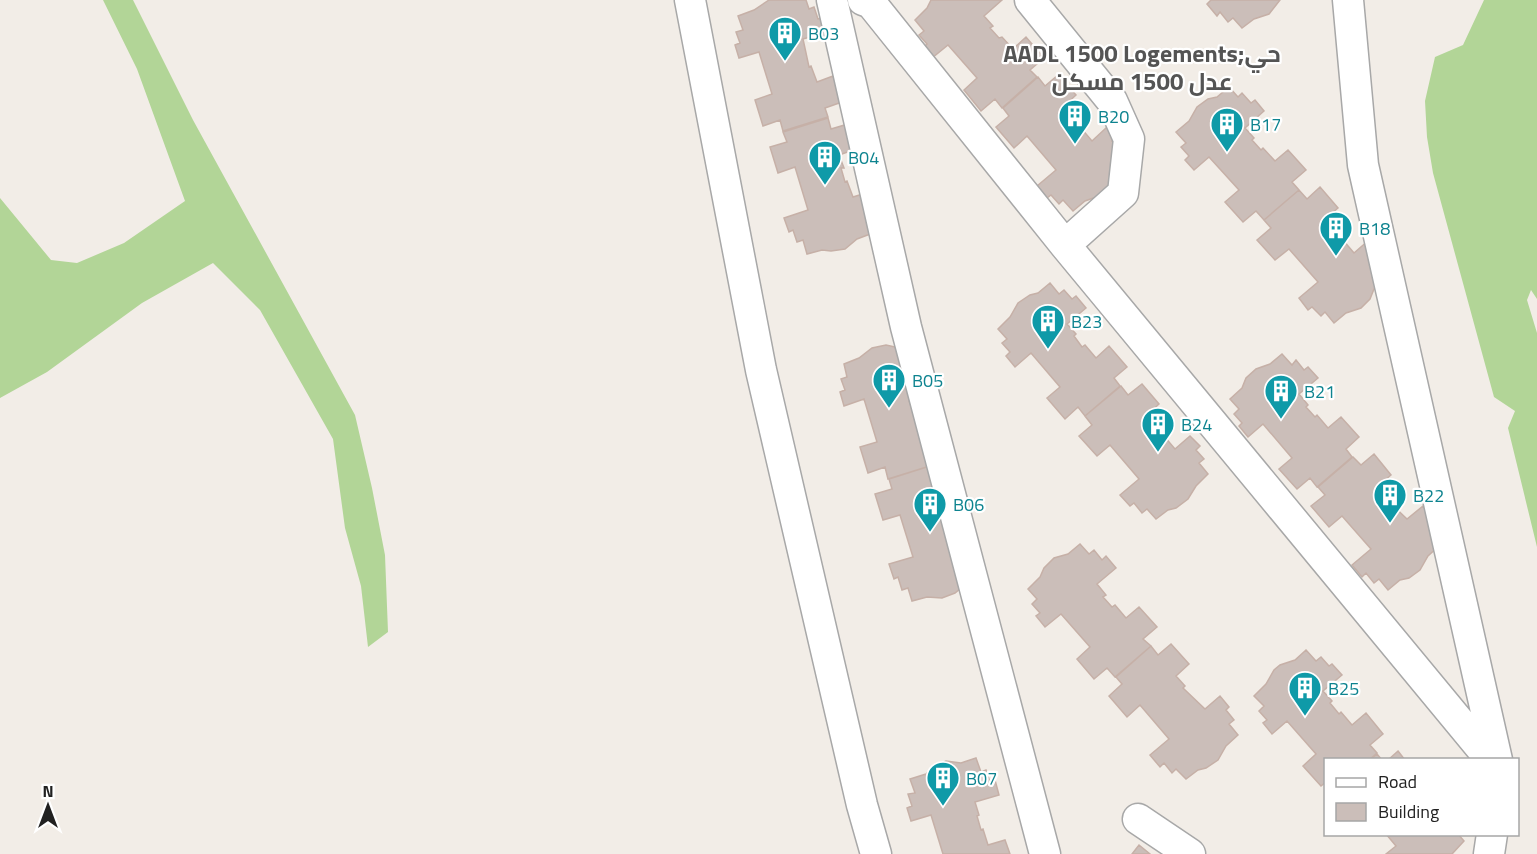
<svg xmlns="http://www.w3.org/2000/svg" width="1537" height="854" font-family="'Titillium Web',Cairo,sans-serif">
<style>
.forest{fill:#b2d597}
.building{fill:#cbbeb9;stroke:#c6b0a7;stroke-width:1.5}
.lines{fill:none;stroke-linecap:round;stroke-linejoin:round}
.minor-casing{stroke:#a8a8a8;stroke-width:33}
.minor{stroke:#fff;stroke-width:30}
.labels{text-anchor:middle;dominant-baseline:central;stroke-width:4.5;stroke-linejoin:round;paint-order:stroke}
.culture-label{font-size:18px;fill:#0d838f;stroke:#fff;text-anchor:start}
.district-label{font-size:24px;font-weight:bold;fill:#545454;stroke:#fff}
</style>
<rect width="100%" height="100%" fill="#f2ede7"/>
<!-- forest -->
<path class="forest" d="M 103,0 L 133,0 L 193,120 L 355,415 L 372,488 L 385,555 L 388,632 L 368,647 L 361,586 L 345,528 L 333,439 L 260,310 L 213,263 L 142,303 L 47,372 L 0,398 L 0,198 L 51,260 L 77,263 L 124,243 L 185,201 L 137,69 Z
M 1484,0 L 1537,0 L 1537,299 L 1531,290 L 1527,300 L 1537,333 L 1537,547 L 1508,428 L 1515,411 L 1494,397 L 1433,173 L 1427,137 L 1425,101 L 1435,57 L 1463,45 Z"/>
<!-- building -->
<path class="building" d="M 806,0 L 809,9 L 814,7 L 818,19 L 823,18 L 827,32 L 803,39 L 809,67 L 811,66 L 817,82 L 833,76 L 842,102 L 825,108 L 828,117 L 783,131 L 780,120 L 763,126 L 755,100 L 772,94 L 759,52 L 739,58 L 735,45 L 740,43 L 736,32 L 743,30 L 738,16 L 754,10 L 769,0 Z
M 931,0 L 1002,0 L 984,16 L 993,26 L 990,28 L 999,38 L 1002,37 L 1013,49 L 1026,37 L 1044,58 L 1030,70 L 1037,77 L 1002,108 L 995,99 L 981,111 L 964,90 L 977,78 L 948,45 L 932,58 L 923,48 L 927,44 L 919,35 L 924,31 L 915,20 L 927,8 Z
M 1211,0 L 1280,0 L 1269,14 L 1254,19 L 1242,28 L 1233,18 L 1228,22 L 1220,12 L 1217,16 L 1207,4 Z
M 1058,75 L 1076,95 L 1063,107 L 1072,117 L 1070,119 L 1079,130 L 1081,128 L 1092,141 L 1107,127 L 1116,138 L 1112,141 L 1121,151 L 1109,187 L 1099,196 L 1085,201 L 1073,211 L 1063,200 L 1059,204 L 1051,195 L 1047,198 L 1037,186 L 1056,170 L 1027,136 L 1014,148 L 996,127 L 1009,116 L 1003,108 L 1038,77 L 1045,86 Z
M 1229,87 L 1238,97 L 1242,93 L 1251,103 L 1255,100 L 1264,111 L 1245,128 L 1254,138 L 1252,140 L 1261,150 L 1263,148 L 1275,161 L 1288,150 L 1306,170 L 1292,182 L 1299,190 L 1264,220 L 1256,211 L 1243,222 L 1225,202 L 1239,190 L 1209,157 L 1194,170 L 1185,160 L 1189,156 L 1181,147 L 1186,143 L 1176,132 L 1189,121 L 1197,107 L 1208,99 L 1217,97 Z
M 828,118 L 831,129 L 848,124 L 856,149 L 839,155 L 844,168 L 841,168 L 845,182 L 847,181 L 853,197 L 872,191 L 873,233 L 857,239 L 845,249 L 831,251 L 822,250 L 807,254 L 803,240 L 797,242 L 793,230 L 789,232 L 784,218 L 808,210 L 795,167 L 778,173 L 770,147 L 787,142 L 783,132 Z
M 1320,187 L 1338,208 L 1325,219 L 1334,229 L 1331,231 L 1340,242 L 1343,240 L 1354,253 L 1369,240 L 1387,278 L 1374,289 L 1370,299 L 1361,308 L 1346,313 L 1334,323 L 1325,312 L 1321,316 L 1312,307 L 1308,310 L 1299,298 L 1318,282 L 1289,249 L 1275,260 L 1257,240 L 1271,228 L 1264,220 L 1299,190 L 1307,199 Z
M 1050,283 L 1059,294 L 1064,290 L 1072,299 L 1076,296 L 1086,308 L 1067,324 L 1076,334 L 1074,336 L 1082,347 L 1085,345 L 1096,358 L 1109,346 L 1127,367 L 1114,378 L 1120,386 L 1085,416 L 1078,407 L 1065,419 L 1047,398 L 1060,387 L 1031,353 L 1015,367 L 1006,356 L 1010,352 L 1002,343 L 1007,339 L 998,329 L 1010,317 L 1018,303 L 1030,295 L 1038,293 Z
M 909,343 L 913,400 L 909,401 L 933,465 L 888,479 L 885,467 L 868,473 L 860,447 L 877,442 L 864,399 L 844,406 L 840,392 L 845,390 L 841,379 L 847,377 L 844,364 L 859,358 L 872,348 L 886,345 L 895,347 Z
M 1282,354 L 1292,365 L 1296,360 L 1304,370 L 1308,367 L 1318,378 L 1299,394 L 1308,405 L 1306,407 L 1315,417 L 1317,415 L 1328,428 L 1341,417 L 1359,437 L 1346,449 L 1352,457 L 1317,487 L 1310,478 L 1297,489 L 1279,469 L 1292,458 L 1263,424 L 1248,437 L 1239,426 L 1242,423 L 1234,414 L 1239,409 L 1230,399 L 1242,388 L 1246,378 L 1256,369 L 1270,364 Z
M 1142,384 L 1159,404 L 1146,416 L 1155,426 L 1153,428 L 1162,438 L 1164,436 L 1175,449 L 1190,436 L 1200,446 L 1196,450 L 1204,459 L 1199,463 L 1208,474 L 1196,486 L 1188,499 L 1176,508 L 1168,510 L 1156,519 L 1147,509 L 1142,513 L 1134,503 L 1130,506 L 1120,495 L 1139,479 L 1110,445 L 1097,456 L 1079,436 L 1092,425 L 1085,416 L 1121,386 L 1128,395 Z
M 1374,454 L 1391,475 L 1378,486 L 1387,496 L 1385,498 L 1407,519 L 1423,506 L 1432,517 L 1440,545 L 1428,556 L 1420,570 L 1409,578 L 1400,580 L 1388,590 L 1379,579 L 1374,583 L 1366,573 L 1362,577 L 1352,565 L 1371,549 L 1342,516 L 1329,527 L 1311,506 L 1325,495 L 1318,487 L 1353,457 L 1361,465 Z
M 933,465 L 977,538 L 981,552 L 976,553 L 961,588 L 955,593 L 942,598 L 927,597 L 912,601 L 908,588 L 902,590 L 898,577 L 894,579 L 889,564 L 913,557 L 900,515 L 883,520 L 875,494 L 892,489 L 889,479 Z
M 1080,544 L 1089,554 L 1094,550 L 1102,560 L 1106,556 L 1116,568 L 1097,584 L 1106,595 L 1103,597 L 1112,607 L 1115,605 L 1126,618 L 1139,607 L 1157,627 L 1143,639 L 1151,646 L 1115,677 L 1107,668 L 1094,679 L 1077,659 L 1090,647 L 1061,614 L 1045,627 L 1036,616 L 1040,613 L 1032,604 L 1037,599 L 1028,589 L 1040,577 L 1044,568 L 1054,558 L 1068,554 Z
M 1171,644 L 1189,664 L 1176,676 L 1185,686 L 1183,688 L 1205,709 L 1220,696 L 1229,707 L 1226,710 L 1234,720 L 1229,724 L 1238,735 L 1226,746 L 1218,760 L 1206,768 L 1198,770 L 1186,779 L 1176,769 L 1172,773 L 1164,763 L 1160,767 L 1150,755 L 1169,739 L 1140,705 L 1127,717 L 1109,696 L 1122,684 L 1116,677 L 1151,646 L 1158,655 Z
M 1306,650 L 1316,661 L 1321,657 L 1329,666 L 1332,664 L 1342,675 L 1323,691 L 1332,701 L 1330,703 L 1339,714 L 1341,712 L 1352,725 L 1366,713 L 1383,734 L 1370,745 L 1377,753 L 1369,760 L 1326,760 L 1326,782 L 1321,786 L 1303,766 L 1316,754 L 1287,721 L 1272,734 L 1263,723 L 1267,720 L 1259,711 L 1264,706 L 1254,696 L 1266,684 L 1274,670 L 1280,665 L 1295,660 Z
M 1398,751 L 1405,760 L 1388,760 Z
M 1377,754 L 1382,760 L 1370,760 Z
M 976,758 L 981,772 L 986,770 L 990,782 L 995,780 L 999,795 L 975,802 L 979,815 L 977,816 L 981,830 L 983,829 L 988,845 L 1005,840 L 1010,854 L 943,854 L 931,815 L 911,821 L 907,808 L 912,806 L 908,794 L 915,793 L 910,779 L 926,774 L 934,766 L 946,761 L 961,763 Z
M 1386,834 L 1458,834 L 1464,841 L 1452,854 L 1386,854 L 1396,846 Z
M 1139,845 L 1150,854 L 1132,854 Z"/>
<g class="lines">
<!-- minor casing -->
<g class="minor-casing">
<path id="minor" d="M 690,0 L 761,370 L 862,805 L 876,854
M 832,0 L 906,327 L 1045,854
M 863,0 L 871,3 L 1065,245 L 1491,760
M 1030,0 L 1112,101 L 1129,139 L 1123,193 L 1065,245
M 1348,0 L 1363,165 L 1497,760
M 1138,819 L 1190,854
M 1489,854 L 1492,834"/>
</g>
<!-- minor -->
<use href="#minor" class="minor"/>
</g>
<!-- icons -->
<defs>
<g id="building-pin" transform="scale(1.725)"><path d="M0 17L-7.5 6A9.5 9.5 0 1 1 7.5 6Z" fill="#0f9aa8" stroke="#fff"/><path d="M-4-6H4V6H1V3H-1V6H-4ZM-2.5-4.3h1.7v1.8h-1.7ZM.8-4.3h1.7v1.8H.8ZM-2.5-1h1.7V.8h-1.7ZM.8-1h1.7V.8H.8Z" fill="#fff"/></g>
</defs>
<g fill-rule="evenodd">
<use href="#building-pin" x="785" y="33"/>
<use href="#building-pin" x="1075" y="116"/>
<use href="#building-pin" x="1227" y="124"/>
<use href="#building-pin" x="825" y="157"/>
<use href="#building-pin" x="1336" y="228"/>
<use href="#building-pin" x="1048" y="321"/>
<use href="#building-pin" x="889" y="380"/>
<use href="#building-pin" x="1281" y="391"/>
<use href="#building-pin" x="1158" y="424"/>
<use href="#building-pin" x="1390" y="495"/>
<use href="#building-pin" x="930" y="504"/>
<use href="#building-pin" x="1305" y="688"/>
<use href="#building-pin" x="943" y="778"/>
</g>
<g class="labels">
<!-- culture labels -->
<g class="culture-label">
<text x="808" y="33">B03</text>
<text x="1098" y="116">B20</text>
<text x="1250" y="124">B17</text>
<text x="848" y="157">B04</text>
<text x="1359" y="228">B18</text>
<text x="1071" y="321">B23</text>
<text x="912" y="380">B05</text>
<text x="1304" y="391">B21</text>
<text x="1181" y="424">B24</text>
<text x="1413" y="495">B22</text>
<text x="953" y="504">B06</text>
<text x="1328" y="688">B25</text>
<text x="966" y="778">B07</text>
</g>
<!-- district labels -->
<g class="district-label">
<text x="1142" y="53">AADL 1500 Logements;حي<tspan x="1142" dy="28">عدل 1500 مسكن</tspan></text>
</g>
</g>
<!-- legend -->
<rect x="1324" y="758" width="195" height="78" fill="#ffffff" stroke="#a6a6a6" stroke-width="1.5"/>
<rect x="1336" y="778" width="30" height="9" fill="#ffffff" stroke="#a6a6a6" stroke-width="1.5"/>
<text x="1378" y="788" font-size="18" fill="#212121">Road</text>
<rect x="1336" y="803" width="30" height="18" fill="#cbbeb9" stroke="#a6a6a6" stroke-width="1.5"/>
<text x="1378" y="818" font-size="18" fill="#212121">Building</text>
<!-- north arrow -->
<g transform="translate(48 806)" stroke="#ffffff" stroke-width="4.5" paint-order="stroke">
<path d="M0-4.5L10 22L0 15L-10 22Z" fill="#212121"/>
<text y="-9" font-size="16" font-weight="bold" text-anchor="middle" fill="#212121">N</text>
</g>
</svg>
